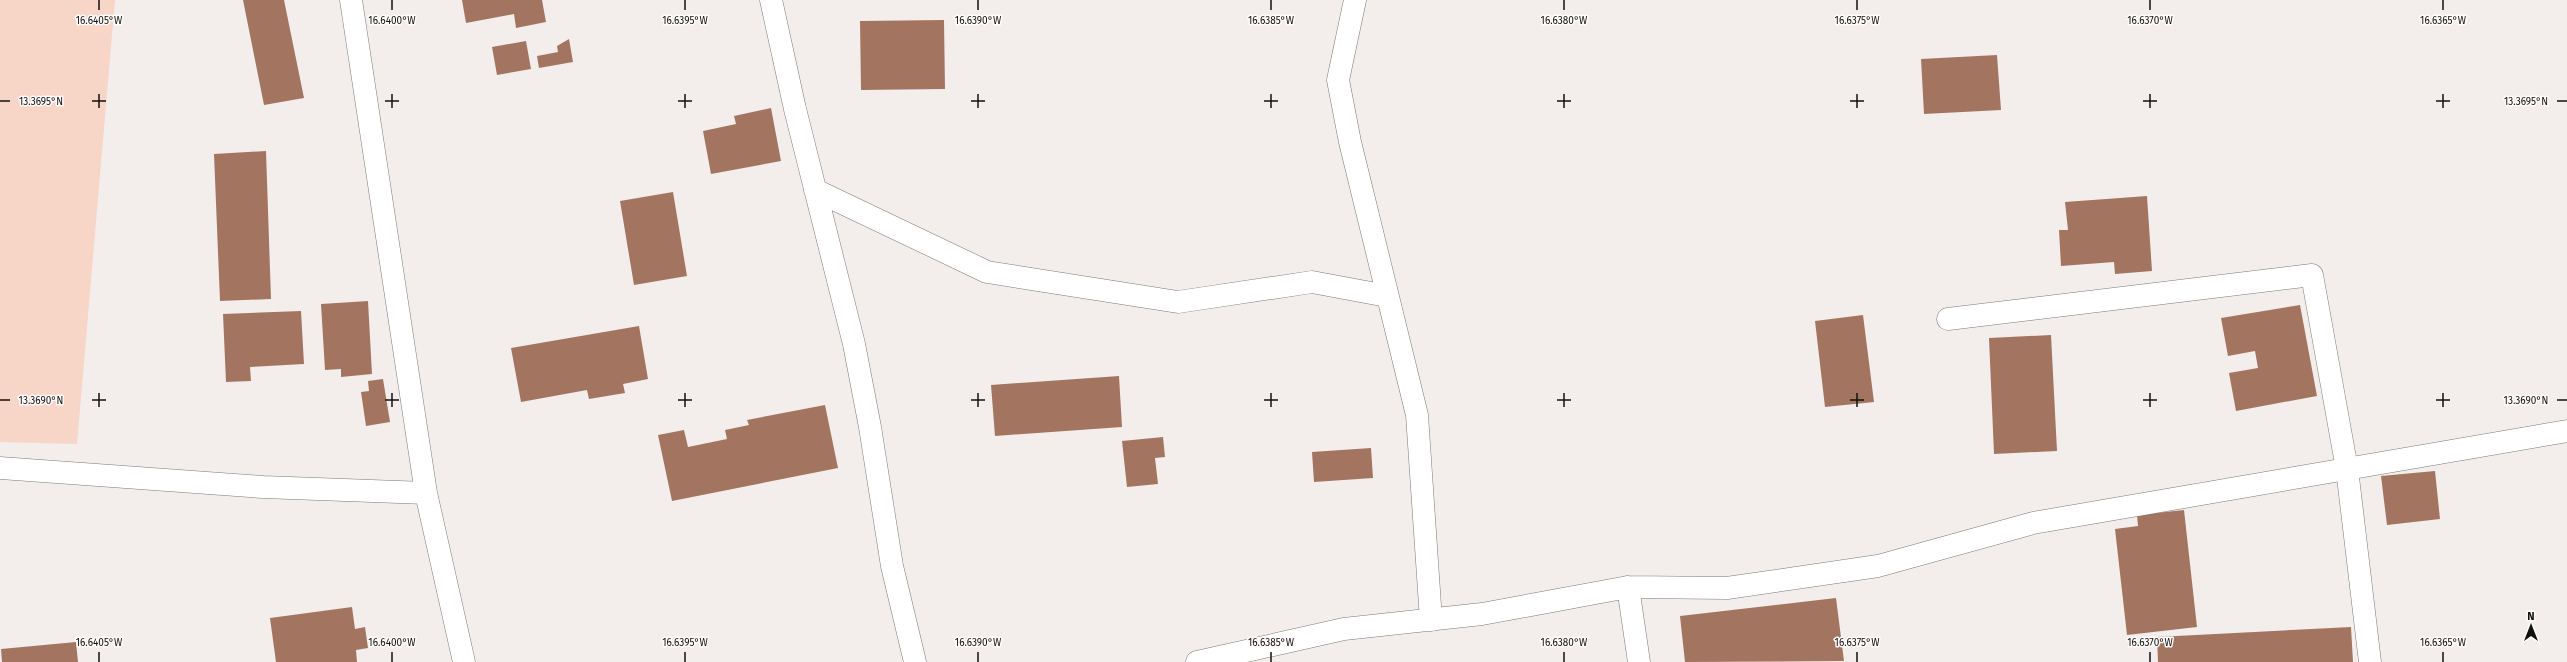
<svg xmlns="http://www.w3.org/2000/svg" width="2567" height="662" font-family="'Fira Sans',sans-serif">
<style>
.green{fill:#f7d5c7}
.building{fill:#a37561}
.lines{fill:none;stroke-linecap:round;stroke-linejoin:round}
.street-casing{stroke:#7d7977;stroke-width:23}
.street{stroke:#fff;stroke-width:22}
.ticks{fill:none;stroke:#121110;stroke-width:1.5}
.ticks-label{font-size:10px;text-anchor:middle;fill:#121110;stroke:#fffcfb;stroke-width:3;stroke-linejoin:round;paint-order:stroke}
</style>
<rect width="100%" height="100%" fill="#f3eeec"/>
<!-- green -->
<path class="green" d="M 0,0 L 115,0 L 77,444 L 0,442 Z"/>
<!-- building -->
<path class="building" d="M 243,0 L 284,0 L 304,98 L 264,105 Z
M 462,0 L 542,0 L 546,22 L 516,28 L 514,14 L 466,23 Z
M 944,20 L 945,89 L 861,90 L 860,21 Z
M 569,39 L 573,62 L 539,68 L 537,56 L 558,52 L 557,46 Z
M 526,41 L 531,69 L 497,75 L 492,47 Z
M 1997,55 L 2001,110 L 1924,114 L 1921,59 Z
M 771,108 L 781,161 L 711,174 L 703,131 L 736,124 L 734,116 Z
M 266,151 L 271,299 L 220,301 L 214,154 Z
M 673,192 L 687,276 L 634,285 L 620,201 Z
M 2147,196 L 2152,271 L 2115,274 L 2114,262 L 2061,266 L 2059,230 L 2068,230 L 2065,202 Z
M 368,301 L 372,374 L 341,377 L 341,369 L 325,370 L 321,304 Z
M 2300,305 L 2317,396 L 2236,411 L 2229,373 L 2258,368 L 2255,351 L 2228,356 L 2221,318 Z
M 301,311 L 304,364 L 250,367 L 251,381 L 226,382 L 223,314 Z
M 1863,315 L 1874,402 L 1825,407 L 1815,321 Z
M 639,326 L 648,379 L 623,384 L 625,393 L 589,399 L 587,390 L 521,402 L 511,348 Z
M 2051,335 L 2057,451 L 1994,454 L 1989,338 Z
M 1119,376 L 1122,427 L 995,436 L 991,385 Z
M 383,379 L 390,422 L 366,426 L 361,392 L 369,391 L 368,381 Z
M 825,405 L 838,468 L 672,501 L 658,435 L 684,430 L 688,447 L 727,439 L 725,430 L 749,425 L 747,420 Z
M 1163,437 L 1165,457 L 1155,458 L 1158,484 L 1127,487 L 1122,441 Z
M 1371,448 L 1373,478 L 1314,482 L 1312,452 Z
M 2435,471 L 2440,519 L 2387,525 L 2381,476 Z
M 2184,510 L 2197,627 L 2127,635 L 2115,529 L 2138,526 L 2137,515 Z
M 1836,598 L 1844,661 L 1685,662 L 1680,616 Z
M 352,607 L 355,629 L 365,627 L 368,648 L 356,650 L 357,662 L 276,662 L 270,618 Z
M 2351,627 L 2353,662 L 2158,662 L 2157,637 Z
M 76,642 L 78,662 L 2,662 L 1,649 Z"/>
<g class="lines">
<!-- street casing -->
<g class="street-casing">
<path id="street" d="M 351,0 L 426,493 L 464,662
M 771,0 L 795,109 L 854,344 L 870,427 L 892,566 L 915,662
M 1355,0 L 1338,80 L 1350,142 L 1417,415 L 1431,620
M 815,190 L 987,272 L 1178,302 L 1312,282 L 1387,296
M 1948,319 L 2312,275 L 2347,469 L 2370,662
M 0,468 L 263,487 L 426,493
M 1628,587 L 1639,662
M 1197,662 L 1344,629 L 1482,614 L 1628,587 L 1727,588 L 1878,566 L 2033,523 L 2567,431"/>
</g>
<!-- street -->
<use href="#street" class="street"/>
</g>
<!-- ticks -->
<path class="ticks" d="M 99,0 L 99,10M 392,0 L 392,10M 685,0 L 685,10M 978,0 L 978,10M 1271,0 L 1271,10M 1564,0 L 1564,10M 1857,0 L 1857,10M 2150,0 L 2150,10M 2443,0 L 2443,10M 99,94 L 99,108M 392,94 L 392,108M 685,94 L 685,108M 978,94 L 978,108M 1271,94 L 1271,108M 1564,94 L 1564,108M 1857,94 L 1857,108M 2150,94 L 2150,108M 2443,94 L 2443,108M 0,101 L 10,101M 92,101 L 106,101M 385,101 L 399,101M 678,101 L 692,101M 971,101 L 985,101M 1264,101 L 1278,101M 1557,101 L 1571,101M 1850,101 L 1864,101M 2143,101 L 2157,101M 2436,101 L 2450,101M 2557,101 L 2567,101M 99,393 L 99,407M 392,393 L 392,407M 685,393 L 685,407M 978,393 L 978,407M 1271,393 L 1271,407M 1564,393 L 1564,407M 1857,393 L 1857,407M 2150,393 L 2150,407M 2443,393 L 2443,407M 0,400 L 10,400M 92,400 L 106,400M 385,400 L 399,400M 678,400 L 692,400M 971,400 L 985,400M 1264,400 L 1278,400M 1557,400 L 1571,400M 1850,400 L 1864,400M 2143,400 L 2157,400M 2436,400 L 2450,400M 2557,400 L 2567,400M 99,652 L 99,662M 392,652 L 392,662M 685,652 L 685,662M 978,652 L 978,662M 1271,652 L 1271,662M 1564,652 L 1564,662M 1857,652 L 1857,662M 2150,652 L 2150,662M 2443,652 L 2443,662"/>
<g class="ticks-label">
<text x="99" y="24">16.6405°W</text>
<text x="392" y="24">16.6400°W</text>
<text x="685" y="24">16.6395°W</text>
<text x="978" y="24">16.6390°W</text>
<text x="1271" y="24">16.6385°W</text>
<text x="1564" y="24">16.6380°W</text>
<text x="1857" y="24">16.6375°W</text>
<text x="2150" y="24">16.6370°W</text>
<text x="2443" y="24">16.6365°W</text>
<text x="41" y="105">13.3695°N</text>
<text x="2526" y="105">13.3695°N</text>
<text x="41" y="404">13.3690°N</text>
<text x="2526" y="404">13.3690°N</text>
<text x="99" y="646">16.6405°W</text>
<text x="392" y="646">16.6400°W</text>
<text x="685" y="646">16.6395°W</text>
<text x="978" y="646">16.6390°W</text>
<text x="1271" y="646">16.6385°W</text>
<text x="1564" y="646">16.6380°W</text>
<text x="1857" y="646">16.6375°W</text>
<text x="2150" y="646">16.6370°W</text>
<text x="2443" y="646">16.6365°W</text>
</g>
<!-- north arrow -->
<g transform="translate(2531 626)" stroke="#fffcfb" stroke-width="3" paint-order="stroke">
<path d="M0-3L7 15L0 10L-7 15Z" fill="#121110"/>
<text y="-6" font-size="11" font-weight="bold" text-anchor="middle" fill="#121110">N</text>
</g>
</svg>
